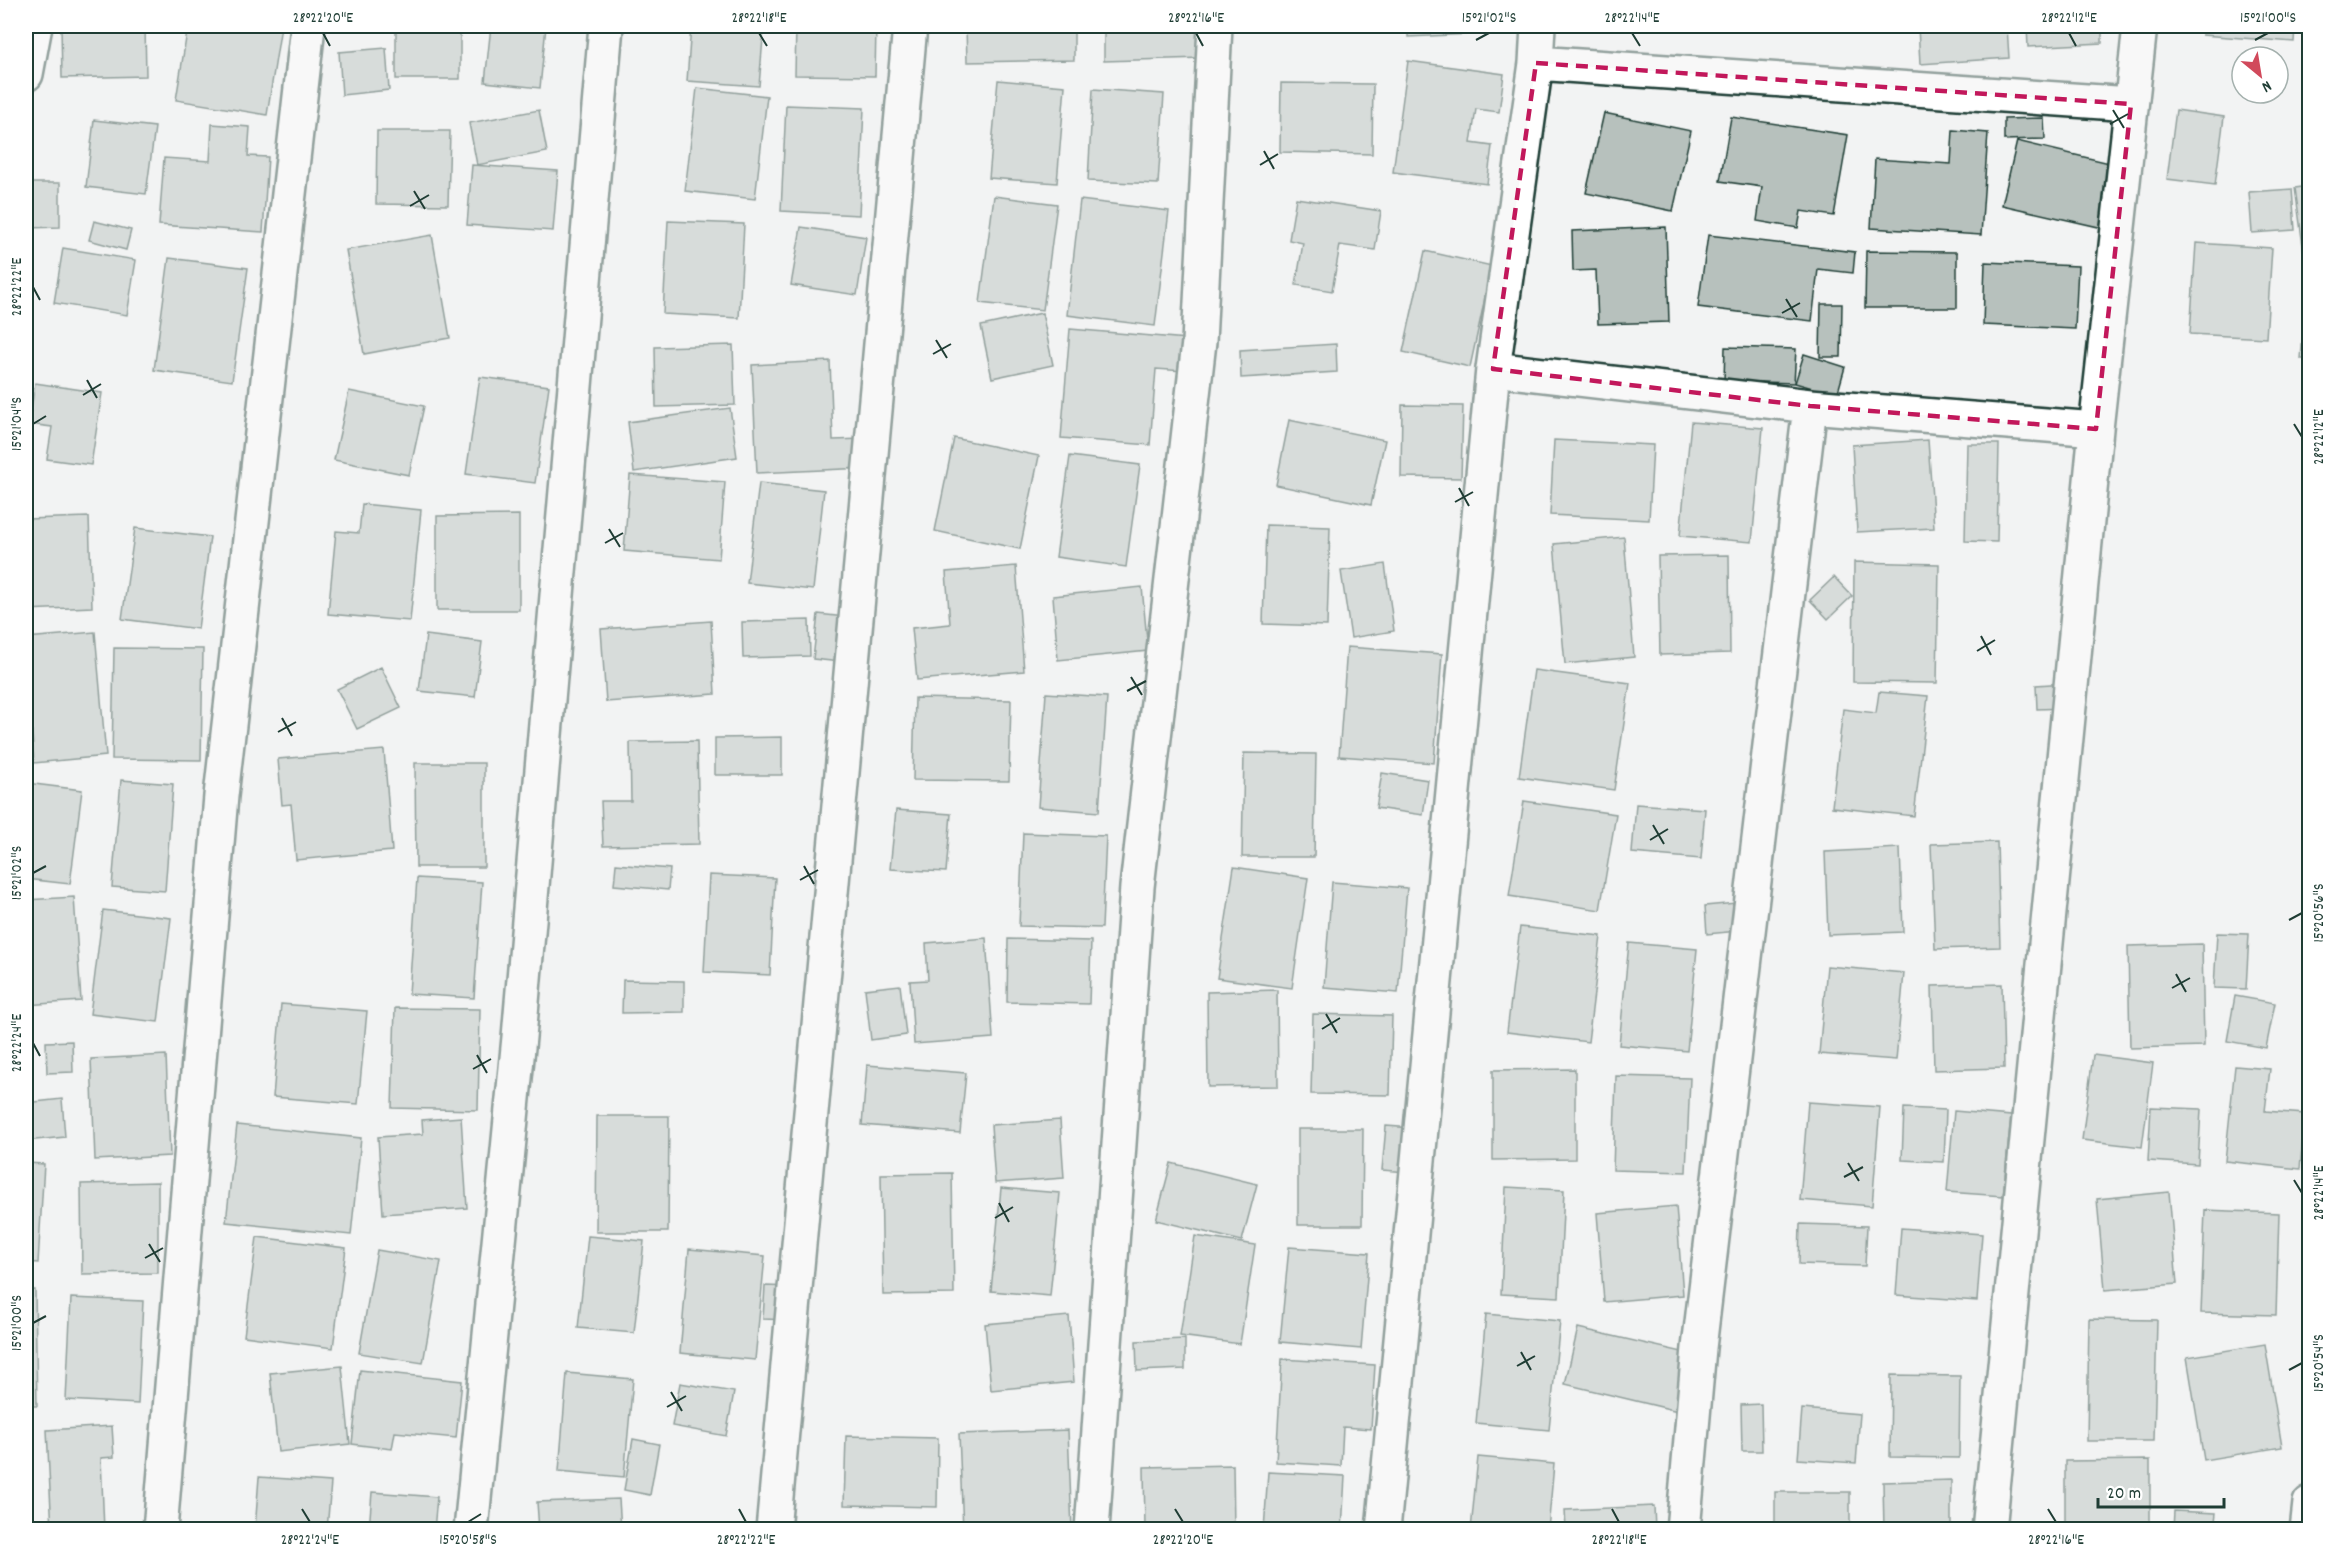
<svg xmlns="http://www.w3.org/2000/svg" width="2335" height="1555" font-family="Dekko,sans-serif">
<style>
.building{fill:#b7c1bd;stroke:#1f3d34;stroke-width:1.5}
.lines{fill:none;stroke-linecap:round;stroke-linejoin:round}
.street-casing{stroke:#1f3d34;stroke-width:38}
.street{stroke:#fff;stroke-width:33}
.marked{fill:none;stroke:#c2185b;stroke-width:4.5;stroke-dasharray:12 8;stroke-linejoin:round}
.ticks{fill:none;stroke:#1f3d34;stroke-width:2}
.neatline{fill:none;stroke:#1f3d34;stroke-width:2}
.ticks-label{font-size:15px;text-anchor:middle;fill:#1f3d34}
</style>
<rect width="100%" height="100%" fill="#f2f3f3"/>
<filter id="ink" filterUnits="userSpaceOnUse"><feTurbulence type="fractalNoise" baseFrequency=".0167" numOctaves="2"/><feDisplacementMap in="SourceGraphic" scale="12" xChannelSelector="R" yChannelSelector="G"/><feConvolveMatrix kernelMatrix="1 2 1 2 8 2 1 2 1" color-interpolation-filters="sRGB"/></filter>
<g filter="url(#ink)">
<!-- building -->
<path class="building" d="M 61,26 L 145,26 L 146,76 L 62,78 Z
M 188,26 L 281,26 L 267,115 L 176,100 Z
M 396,26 L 460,26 L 460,79 L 396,79 Z
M 491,26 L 546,26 L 540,88 L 485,82 Z
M 691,26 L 764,26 L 759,86 L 687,81 Z
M 796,26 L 876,26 L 875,76 L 795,75 Z
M 966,26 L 1074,26 L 1074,60 L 967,62 Z
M 1104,26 L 1201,26 L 1202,58 L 1104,61 Z
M 1329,26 L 1370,26 L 1330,29 Z
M 1408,26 L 1517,26 L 1517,32 L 1408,37 Z
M 1762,26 L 1819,26 L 1763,28 Z
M 1918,26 L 2007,26 L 2009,58 L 1920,64 Z
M 2027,26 L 2102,26 L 2102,43 L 2028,47 Z
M 2203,26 L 2295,26 L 2294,42 L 2202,35 Z
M 386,48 L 389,90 L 342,95 L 339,52 Z
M 1408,61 L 1504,74 L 1499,112 L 1476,109 L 1471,143 L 1492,146 L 1487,184 L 1393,172 Z
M 998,80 L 1065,86 L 1057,183 L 989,178 Z
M 1281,83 L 1373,84 L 1372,154 L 1280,152 Z
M 697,88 L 767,96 L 755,199 L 685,191 Z
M 1093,89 L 1164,94 L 1158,184 L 1088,181 Z
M 786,105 L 864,108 L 859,215 L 781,211 Z
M 539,110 L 547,152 L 477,165 L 469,123 Z
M 2176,110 L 2224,117 L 2215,185 L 2167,179 Z
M 1604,113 L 1691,131 L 1673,211 L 1586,193 Z
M 1731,117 L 1848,135 L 1834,216 L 1801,211 L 1798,228 L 1757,221 L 1762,187 L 1720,181 Z
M 2044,118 L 2045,139 L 2004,140 L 2004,119 Z
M 94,120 L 155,127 L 146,194 L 86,187 Z
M 212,124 L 250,127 L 248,156 L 268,157 L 263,232 L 159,225 L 164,158 L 210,161 Z
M 1953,130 L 1988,133 L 1981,235 L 1871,228 L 1875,159 L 1951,164 Z
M 377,131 L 450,131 L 448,205 L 376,204 Z
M 2017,141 L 2118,165 L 2103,228 L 2002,205 Z
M 472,165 L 558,171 L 553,231 L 467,225 Z
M 26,183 L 60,183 L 60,227 L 26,228 Z
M 2310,186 L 2310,259 L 2305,260 L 2295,188 Z
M 2292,189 L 2295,230 L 2252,233 L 2249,192 Z
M 994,196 L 1057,204 L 1043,310 L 980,303 Z
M 1296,198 L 1381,211 L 1375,250 L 1340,245 L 1332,291 L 1296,285 L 1303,243 L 1289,240 Z
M 1080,200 L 1169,211 L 1155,326 L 1067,315 Z
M 94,221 L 131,230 L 126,250 L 89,240 Z
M 668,221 L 744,224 L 739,318 L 663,314 Z
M 801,227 L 866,237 L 857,295 L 791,285 Z
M 1666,227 L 1669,322 L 1598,324 L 1596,270 L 1573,271 L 1572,231 Z
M 432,235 L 450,338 L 364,354 L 346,250 Z
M 1708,235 L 1855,252 L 1853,273 L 1818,269 L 1812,321 L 1698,307 Z
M 2196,243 L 2272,248 L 2266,338 L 2190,334 Z
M 63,248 L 136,260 L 127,315 L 54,303 Z
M 1425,251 L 1492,266 L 1470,367 L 1403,352 Z
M 1866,251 L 1957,252 L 1957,308 L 1865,308 Z
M 169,258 L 248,268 L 232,381 L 154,370 Z
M 1985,262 L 2078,266 L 2075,329 L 1983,325 Z
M 2308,270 L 2310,270 L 2310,359 L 2301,359 Z
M 1821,304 L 1842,304 L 1841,357 L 1820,357 Z
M 1042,313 L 1053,365 L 992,378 L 981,326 Z
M 1070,329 L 1187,339 L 1184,371 L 1156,369 L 1150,445 L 1061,438 Z
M 1336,344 L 1337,372 L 1241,378 L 1240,350 Z
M 733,345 L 735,405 L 656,407 L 655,347 Z
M 1725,347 L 1796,349 L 1794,383 L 1724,381 Z
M 1804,354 L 1845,367 L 1837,395 L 1795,383 Z
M 830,361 L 833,440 L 864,439 L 865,468 L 757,473 L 752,365 Z
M 480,377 L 549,386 L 535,483 L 466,474 Z
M 35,383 L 102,393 L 91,465 L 47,459 L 52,427 L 29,424 Z
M 349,391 L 424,406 L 409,475 L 334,460 Z
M 1402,405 L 1463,406 L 1461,478 L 1401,477 Z
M 730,408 L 737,457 L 634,472 L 628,422 Z
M 1289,420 L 1385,440 L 1371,505 L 1276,485 Z
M 1691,422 L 1763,428 L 1752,542 L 1680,536 Z
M 954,438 L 1039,456 L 1020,549 L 935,531 Z
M 1554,440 L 1653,445 L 1649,520 L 1550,515 Z
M 1928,440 L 1934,528 L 1857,532 L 1852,445 Z
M 1967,444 L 1999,444 L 1997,542 L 1965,541 Z
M 1070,456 L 1140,465 L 1126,567 L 1056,557 Z
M 630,475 L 725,482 L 719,559 L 624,551 Z
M 759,483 L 824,490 L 813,590 L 747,583 Z
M 362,504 L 421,510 L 410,621 L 328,614 L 336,531 L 359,533 Z
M 519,515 L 519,610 L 437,610 L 437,516 Z
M 89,517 L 92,607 L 26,610 L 26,519 Z
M 1266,525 L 1330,527 L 1327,626 L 1263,624 Z
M 135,528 L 210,537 L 198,629 L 122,619 Z
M 1624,537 L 1634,657 L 1565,664 L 1554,544 Z
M 1729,555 L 1730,653 L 1660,655 L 1658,556 Z
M 1854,562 L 1939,564 L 1937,683 L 1853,682 Z
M 1385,564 L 1394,631 L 1351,638 L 1341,571 Z
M 1016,566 L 1024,671 L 917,680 L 912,628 L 950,624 L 946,572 Z
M 1834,577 L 1852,596 L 1828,619 L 1810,600 Z
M 1142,587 L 1148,651 L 1058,660 L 1053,596 Z
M 818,614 L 854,618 L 850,663 L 813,659 Z
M 809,620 L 810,656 L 743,658 L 742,622 Z
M 711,621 L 715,694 L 606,702 L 601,629 Z
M 95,632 L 106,756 L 34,763 L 26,638 Z
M 426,635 L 482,642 L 475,697 L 419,691 Z
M 1347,647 L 1442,654 L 1434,763 L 1339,756 Z
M 114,648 L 203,649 L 201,760 L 112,759 Z
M 381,667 L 401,708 L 357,729 L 337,689 Z
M 1534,670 L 1630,683 L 1614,790 L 1519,777 Z
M 2066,683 L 2067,708 L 2037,709 L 2036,685 Z
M 1879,692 L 1928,696 L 1914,816 L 1832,807 L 1843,709 L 1876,713 Z
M 1046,693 L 1107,697 L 1099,812 L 1038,807 Z
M 915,698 L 1011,700 L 1009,781 L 913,780 Z
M 782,737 L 782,775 L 715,775 L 715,738 Z
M 697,741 L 699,844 L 603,846 L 601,801 L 631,801 L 630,742 Z
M 384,750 L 392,851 L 296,860 L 291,804 L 282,805 L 278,759 Z
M 1244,753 L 1316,754 L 1314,857 L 1242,857 Z
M 415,763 L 484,763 L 484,867 L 416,867 Z
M 1382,773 L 1428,780 L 1423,815 L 1376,808 Z
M 121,780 L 173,784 L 165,891 L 112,887 Z
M 26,783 L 82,790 L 70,884 L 26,879 Z
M 1524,801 L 1616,814 L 1600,910 L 1509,896 Z
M 1636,804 L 1705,809 L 1701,859 L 1632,853 Z
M 896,810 L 951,814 L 946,872 L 890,869 Z
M 1023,833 L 1106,836 L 1102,928 L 1019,926 Z
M 1997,842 L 2000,947 L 1935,949 L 1931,844 Z
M 1900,848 L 1903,932 L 1828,935 L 1825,852 Z
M 616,864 L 670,869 L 668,890 L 614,885 Z
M 1234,867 L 1308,878 L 1292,988 L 1217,978 Z
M 709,875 L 775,878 L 770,975 L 704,972 Z
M 417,878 L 482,882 L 474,998 L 409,994 Z
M 1332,882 L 1407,888 L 1398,993 L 1324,987 Z
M 74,897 L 81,1001 L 26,1005 L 26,900 Z
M 1736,903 L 1738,931 L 1707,934 L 1705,906 Z
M 103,910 L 171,918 L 158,1022 L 90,1014 Z
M 1520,927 L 1601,936 L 1588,1042 L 1507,1032 Z
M 2217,933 L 2249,934 L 2246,989 L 2214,988 Z
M 986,938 L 993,1038 L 914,1044 L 910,981 L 928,980 L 926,943 Z
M 1008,939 L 1091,941 L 1089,1004 L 1007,1002 Z
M 1629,943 L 1697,949 L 1687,1051 L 1619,1045 Z
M 2202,944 L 2204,1046 L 2130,1048 L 2128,946 Z
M 1827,966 L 1904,973 L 1896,1060 L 1819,1054 Z
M 623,980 L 684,981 L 684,1012 L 622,1013 Z
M 2002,984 L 2004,1068 L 1934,1070 L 1932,986 Z
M 900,985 L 906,1035 L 871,1040 L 865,989 Z
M 1277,990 L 1278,1086 L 1208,1087 L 1207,992 Z
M 2235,996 L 2275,1003 L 2266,1048 L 2227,1041 Z
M 281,1004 L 367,1011 L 358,1104 L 273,1097 Z
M 395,1008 L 480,1009 L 478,1110 L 392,1108 Z
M 1313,1014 L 1392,1016 L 1390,1095 L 1311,1094 Z
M 72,1041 L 73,1072 L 47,1073 L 46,1042 Z
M 166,1055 L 170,1156 L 95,1160 L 91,1059 Z
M 2093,1055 L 2153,1063 L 2142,1147 L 2082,1140 Z
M 867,1065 L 966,1073 L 960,1133 L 862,1125 Z
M 2235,1066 L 2270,1069 L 2265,1111 L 2305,1114 L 2300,1169 L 2225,1161 Z
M 1575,1069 L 1575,1159 L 1493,1160 L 1493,1070 Z
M 1616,1076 L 1690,1078 L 1686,1172 L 1613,1170 Z
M 62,1099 L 65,1137 L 26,1141 L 26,1103 Z
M 1808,1102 L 1880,1107 L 1872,1206 L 1800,1200 Z
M 2151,1107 L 2201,1109 L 2198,1164 L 2148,1161 Z
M 1904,1108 L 1946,1110 L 1944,1162 L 1902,1160 Z
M 1954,1111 L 2011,1116 L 2003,1196 L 1947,1192 Z
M 597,1116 L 669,1116 L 668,1232 L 596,1232 Z
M 461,1117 L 467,1208 L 383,1214 L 378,1137 L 423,1134 L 422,1120 Z
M 1060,1120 L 1064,1178 L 995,1183 L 991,1125 Z
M 237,1125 L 361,1138 L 351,1235 L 226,1222 Z
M 1386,1126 L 1413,1128 L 1408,1172 L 1382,1170 Z
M 1298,1129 L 1363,1129 L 1362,1225 L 1298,1225 Z
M 26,1163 L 44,1164 L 38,1263 L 26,1262 Z
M 1171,1163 L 1257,1184 L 1242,1241 L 1156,1220 Z
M 952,1173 L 954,1294 L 883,1295 L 881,1174 Z
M 158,1182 L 158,1273 L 82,1274 L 81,1184 Z
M 1506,1187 L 1564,1190 L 1559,1297 L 1501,1294 Z
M 1001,1188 L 1060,1193 L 1050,1296 L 991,1291 Z
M 2169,1192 L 2177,1284 L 2105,1290 L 2097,1199 Z
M 1676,1206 L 1683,1295 L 1604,1302 L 1597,1213 Z
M 2205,1210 L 2279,1213 L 2276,1315 L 2201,1313 Z
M 1800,1224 L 1867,1226 L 1865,1266 L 1799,1264 Z
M 1901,1228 L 1982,1234 L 1977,1301 L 1896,1295 Z
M 588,1236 L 644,1241 L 634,1333 L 578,1328 Z
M 1195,1236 L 1255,1245 L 1240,1344 L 1180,1336 Z
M 257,1237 L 346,1248 L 333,1348 L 244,1336 Z
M 1289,1247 L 1369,1253 L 1361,1349 L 1280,1342 Z
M 689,1249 L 765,1256 L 755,1360 L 680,1353 Z
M 377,1250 L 441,1261 L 423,1363 L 359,1353 Z
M 765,1286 L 793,1287 L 790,1320 L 763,1319 Z
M 26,1290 L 35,1290 L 37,1406 L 26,1406 Z
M 71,1298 L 143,1301 L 138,1404 L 66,1400 Z
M 1486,1314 L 1560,1321 L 1549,1430 L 1476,1423 Z
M 1069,1316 L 1074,1382 L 991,1390 L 985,1324 Z
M 2089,1319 L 2157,1320 L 2154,1441 L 2087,1441 Z
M 1578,1328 L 1691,1354 L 1678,1411 L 1565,1384 Z
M 1185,1339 L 1185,1369 L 1137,1371 L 1136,1341 Z
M 2265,1344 L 2282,1447 L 2204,1460 L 2187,1357 Z
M 1282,1359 L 1375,1365 L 1371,1429 L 1343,1427 L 1341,1466 L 1276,1462 Z
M 342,1366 L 350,1444 L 278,1452 L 270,1373 Z
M 360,1370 L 462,1381 L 456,1438 L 395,1432 L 392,1449 L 352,1444 Z
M 567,1373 L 633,1379 L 624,1477 L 559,1471 Z
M 1891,1375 L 1960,1376 L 1959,1458 L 1890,1457 Z
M 680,1383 L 734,1392 L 726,1436 L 672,1426 Z
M 1761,1404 L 1762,1451 L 1742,1451 L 1741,1405 Z
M 1802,1409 L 1860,1414 L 1856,1463 L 1798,1459 Z
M 112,1426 L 114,1457 L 101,1458 L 104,1530 L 52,1530 L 47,1430 Z
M 1068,1430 L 1072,1530 L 963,1530 L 959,1434 Z
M 846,1436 L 938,1438 L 937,1507 L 844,1505 Z
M 633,1439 L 659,1444 L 650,1495 L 624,1490 Z
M 1478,1457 L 1554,1464 L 1548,1530 L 1471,1530 Z
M 2150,1460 L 2150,1530 L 2065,1530 L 2065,1461 Z
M 1233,1465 L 1234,1530 L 1145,1530 L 1144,1467 Z
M 1268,1472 L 1345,1476 L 1342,1530 L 1264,1530 Z
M 259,1477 L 331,1482 L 327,1530 L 255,1530 Z
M 1951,1480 L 1951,1530 L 1884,1530 L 1883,1482 Z
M 372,1492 L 437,1497 L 434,1530 L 369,1530 Z
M 1775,1492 L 1850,1492 L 1850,1530 L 1775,1530 Z
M 619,1499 L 621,1530 L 539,1530 L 537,1502 Z
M 1654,1506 L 1655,1530 L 1566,1530 L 1565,1510 Z
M 2174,1511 L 2216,1513 L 2214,1530 L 2173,1530 Z"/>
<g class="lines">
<!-- street casing -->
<g class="street-casing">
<path id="street" d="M 1536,63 L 2131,104
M 26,74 L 35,26
M 1493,369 L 1810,406 L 2096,429
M 160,1530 L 221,796 L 308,26
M 471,1530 L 519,1037 L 606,26
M 773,1530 L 910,26
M 1092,1530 L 1137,887 L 1199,342 L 1215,26
M 1383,1530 L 1493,369 L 1536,63 L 1538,26
M 1683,1530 L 1699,1348 L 1810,406
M 1989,1530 L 2096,429 L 2140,26
M 2307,1530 L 2310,1503"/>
</g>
<!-- street -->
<use href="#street" class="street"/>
</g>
</g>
<!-- marked area -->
<path d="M0 0H2335V1555H0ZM 1536,63 L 2131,104 L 2096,429 L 1810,406 L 1493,369 Z" fill="#f2f3f3" fill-opacity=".55" fill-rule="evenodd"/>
<path class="marked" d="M 1536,63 L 2131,104 L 2096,429 L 1810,406 L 1493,369 Z"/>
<!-- ticks -->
<path class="ticks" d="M 323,33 L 330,46M 759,33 L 767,46M 1196,33 L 1203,46M 1632,33 L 1640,46M 2069,33 L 2076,46M 1476,40 L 1489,33M 2255,40 L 2268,33M 2113,110 L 2124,128M 2110,124 L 2128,114M 1264,151 L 1274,169M 1260,165 L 1278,154M 414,191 L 425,209M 410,206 L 429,195M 33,287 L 40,300M 1786,299 L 1797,317M 1782,313 L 1800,303M 936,340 L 947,358M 933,354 L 951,344M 87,380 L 97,398M 83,395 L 101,384M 33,424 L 46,416M 2294,424 L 2302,437M 1459,488 L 1469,506M 1455,502 L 1473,492M 609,529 L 620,547M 605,543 L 623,533M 1981,636 L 1991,655M 1977,651 L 1995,640M 1131,677 L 1142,695M 1127,691 L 1146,681M 282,718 L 292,736M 278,732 L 296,722M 1653,825 L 1664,844M 1650,840 L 1668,829M 804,866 L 814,884M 33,873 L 46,866M 800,880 L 818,870M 2289,920 L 2302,913M 2176,974 L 2186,992M 2172,988 L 2190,978M 1326,1014 L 1337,1033M 1322,1029 L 1340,1018M 33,1043 L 40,1056M 477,1055 L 487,1073M 473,1069 L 491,1059M 1848,1163 L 1859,1181M 1844,1177 L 1863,1167M 2294,1180 L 2302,1193M 999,1203 L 1009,1222M 995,1218 L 1013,1207M 149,1244 L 160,1262M 145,1258 L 163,1248M 33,1323 L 46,1316M 1521,1352 L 1531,1370M 1517,1366 L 1535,1356M 2289,1370 L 2302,1363M 671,1392 L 682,1411M 667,1407 L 686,1396M 302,1509 L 310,1522M 739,1509 L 746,1522M 1175,1509 L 1183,1522M 1612,1509 L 1619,1522M 2048,1509 L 2056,1522M 468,1522 L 481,1514"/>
<!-- margin -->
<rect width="2335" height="1555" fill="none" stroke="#fff" stroke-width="66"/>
<!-- north arrow -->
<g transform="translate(2260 75) rotate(150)"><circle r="28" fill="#ffffff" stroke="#a5b1ae" stroke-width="1.5"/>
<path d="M0-4.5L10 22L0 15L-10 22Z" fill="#d1495b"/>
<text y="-9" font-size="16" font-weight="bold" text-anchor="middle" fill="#1f3d34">N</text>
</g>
<!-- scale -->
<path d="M2098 1498v9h126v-9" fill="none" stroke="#1f3d34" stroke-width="3"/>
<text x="2107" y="1498" font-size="18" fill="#1f3d34" stroke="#ffffff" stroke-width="4.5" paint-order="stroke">20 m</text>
<rect x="33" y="33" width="2269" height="1489" class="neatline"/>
<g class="ticks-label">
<text x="323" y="22">28°22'20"E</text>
<text x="759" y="22">28°22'18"E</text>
<text x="1196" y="22">28°22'16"E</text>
<text x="1489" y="22">15°21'02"S</text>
<text x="1632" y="22">28°22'14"E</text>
<text x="2069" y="22">28°22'12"E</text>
<text x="2268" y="22">15°21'00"S</text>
<text transform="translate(16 287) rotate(-90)" y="5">28°22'22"E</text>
<text transform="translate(16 424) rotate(-90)" y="5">15°21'04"S</text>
<text transform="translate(2318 437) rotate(-90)" y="5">28°22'12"E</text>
<text transform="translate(16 873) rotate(-90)" y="5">15°21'02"S</text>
<text transform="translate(2318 913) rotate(-90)" y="5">15°20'56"S</text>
<text transform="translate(16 1043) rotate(-90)" y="5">28°22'24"E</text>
<text transform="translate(2318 1193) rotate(-90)" y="5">28°22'14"E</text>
<text transform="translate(16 1323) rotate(-90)" y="5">15°21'00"S</text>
<text transform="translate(2318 1363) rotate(-90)" y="5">15°20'54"S</text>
<text x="310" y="1544">28°22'24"E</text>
<text x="468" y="1544">15°20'58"S</text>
<text x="746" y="1544">28°22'22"E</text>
<text x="1183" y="1544">28°22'20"E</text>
<text x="1619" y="1544">28°22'18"E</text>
<text x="2056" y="1544">28°22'16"E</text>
</g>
</svg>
